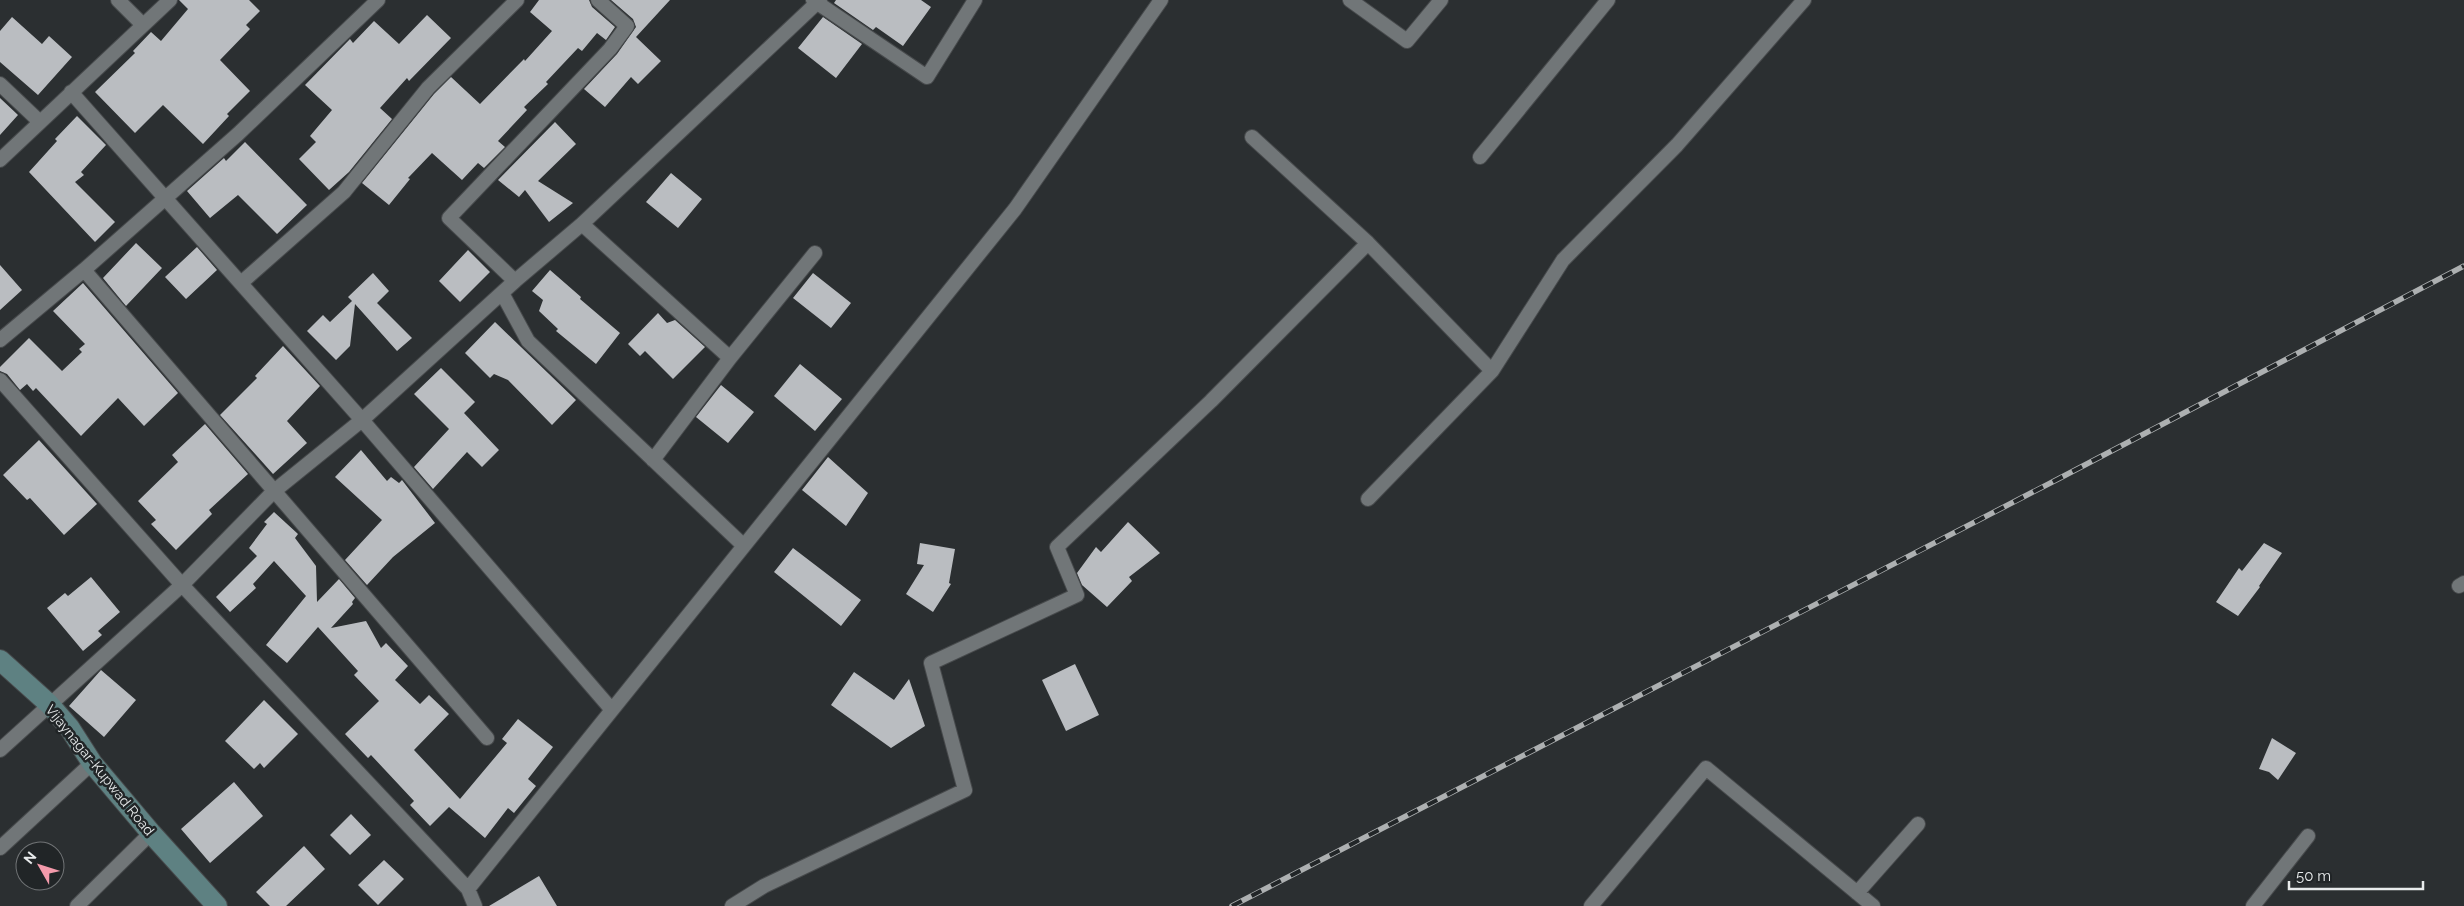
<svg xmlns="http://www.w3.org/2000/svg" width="2464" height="906" font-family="Raleway,sans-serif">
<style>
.building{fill:#babdc1}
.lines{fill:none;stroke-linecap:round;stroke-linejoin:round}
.street-casing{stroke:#474a4c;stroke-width:16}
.secondary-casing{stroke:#474a4c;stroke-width:22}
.street{stroke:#717678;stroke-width:14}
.secondary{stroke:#5e8182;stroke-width:20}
.rail-casing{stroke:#adb0b1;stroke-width:5.5}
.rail{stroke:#212527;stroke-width:4;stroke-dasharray:11;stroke-linecap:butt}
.labels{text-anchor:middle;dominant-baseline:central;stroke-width:5;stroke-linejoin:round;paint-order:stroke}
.street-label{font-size:14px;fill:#e8ebec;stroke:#212527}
</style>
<rect width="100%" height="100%" fill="#2b2f31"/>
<!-- building -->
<path class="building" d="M 179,0 L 249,0 L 260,11 L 246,25 L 250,29 L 220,60 L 250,91 L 227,114 L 229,116 L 203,144 L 163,105 L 135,133 L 95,92 L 135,53 L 133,51 L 151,32 L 161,41 L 188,9 Z
M 539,0 L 589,0 L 592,7 L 615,27 L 606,40 L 597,33 L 582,51 L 578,48 L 546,82 L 548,84 L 524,107 L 527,110 L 498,141 L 505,147 L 484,168 L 478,163 L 462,180 L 432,153 L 408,178 L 410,179 L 389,205 L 362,183 L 434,94 L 451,77 L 480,104 L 524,59 L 525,61 L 552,31 L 530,12 Z
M 611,0 L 670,0 L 636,37 L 661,61 L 638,84 L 631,77 L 605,107 L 584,89 L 617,54 L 636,27 L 633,19 Z
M 836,0 L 921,0 L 931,7 L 903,46 L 876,27 L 873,30 L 834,3 Z
M 427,15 L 451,38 L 409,81 L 407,78 L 380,108 L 392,119 L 349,172 L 329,190 L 299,159 L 316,142 L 310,136 L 332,110 L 305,85 L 350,39 L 353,43 L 374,21 L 399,44 Z
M 12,17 L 42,44 L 49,36 L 72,57 L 38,95 L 0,62 L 0,31 Z
M 823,17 L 862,44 L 836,78 L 798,48 Z
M 0,98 L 18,115 L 0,135 Z
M 77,116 L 106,145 L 81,172 L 84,175 L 75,182 L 115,222 L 95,242 L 29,172 L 57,141 L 55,139 Z
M 555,122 L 576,144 L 538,181 L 573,203 L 549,222 L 525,190 L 519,197 L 498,180 Z
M 245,142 L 307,205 L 277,234 L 238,195 L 210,218 L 187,191 L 224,158 L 226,161 Z
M 671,173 L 702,199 L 678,228 L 646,202 Z
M 136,243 L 162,268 L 126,306 L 103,278 Z
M 197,247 L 217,270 L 186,299 L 165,277 Z
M 468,250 L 490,272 L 460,302 L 439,281 Z
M 0,265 L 22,290 L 0,310 Z
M 550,270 L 581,297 L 580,299 L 620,333 L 596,364 L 556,331 L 558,329 L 539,311 L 543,300 L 532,291 Z
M 373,273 L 389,291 L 377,303 L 412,338 L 397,351 L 355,304 L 350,346 L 336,360 L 307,331 L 323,315 L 330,322 L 352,301 L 348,297 Z
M 813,273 L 851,303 L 831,328 L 793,298 Z
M 83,283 L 178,393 L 144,426 L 118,398 L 81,436 L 36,388 L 33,391 L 27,384 L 20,390 L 7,374 L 0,371 L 0,367 L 29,338 L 62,371 L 82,352 L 79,349 L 85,344 L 53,311 Z
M 658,313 L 667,323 L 675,320 L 705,347 L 673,379 L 645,351 L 640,356 L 628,344 Z
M 495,322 L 576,400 L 552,425 L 508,380 L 494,374 L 490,378 L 465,353 Z
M 283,346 L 320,386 L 287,421 L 307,443 L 273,474 L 220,415 L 257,378 L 255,376 Z
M 800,364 L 842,399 L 815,431 L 774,396 Z
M 441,368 L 475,402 L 464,413 L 499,450 L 482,467 L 467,452 L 433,489 L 414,467 L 449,429 L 414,394 Z
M 721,385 L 754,412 L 728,443 L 696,417 Z
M 205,424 L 248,474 L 209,510 L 212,514 L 176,550 L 151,524 L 156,520 L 138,501 L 178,462 L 172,455 Z
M 39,440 L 97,504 L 64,535 L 30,498 L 27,500 L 3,475 Z
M 361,450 L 387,481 L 391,477 L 399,483 L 402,480 L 435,523 L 393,557 L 367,585 L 345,560 L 382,520 L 335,477 Z
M 828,457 L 868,493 L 846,526 L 802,490 Z
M 274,512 L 298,534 L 295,538 L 316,566 L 317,602 L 339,579 L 355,598 L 352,602 L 353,604 L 331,628 L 366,621 L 381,648 L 386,643 L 408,666 L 395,680 L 420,704 L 429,695 L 449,714 L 414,750 L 460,799 L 507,743 L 502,739 L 518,719 L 553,747 L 528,779 L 536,786 L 514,813 L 508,808 L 485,838 L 449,807 L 430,826 L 410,805 L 414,801 L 371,755 L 368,758 L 345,734 L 379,701 L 354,675 L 358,671 L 318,627 L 287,663 L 266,645 L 306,596 L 274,561 L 253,584 L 256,588 L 230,612 L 216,597 L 257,556 L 249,548 L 267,524 L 264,522 Z
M 1128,522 L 1160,553 L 1129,577 L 1132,581 L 1107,607 L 1082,585 L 1077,573 L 1096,547 L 1101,552 Z
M 920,543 L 955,549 L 949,583 L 951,584 L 933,612 L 906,594 L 924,565 L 917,564 Z
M 2264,543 L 2282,553 L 2259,586 L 2260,587 L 2238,616 L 2216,602 L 2239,568 L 2242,571 Z
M 793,548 L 861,600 L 841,626 L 774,572 Z
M 91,577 L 120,612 L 98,631 L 102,635 L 83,651 L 47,608 L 65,593 L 68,596 Z
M 1075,664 L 1099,715 L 1066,731 L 1042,680 Z
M 101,670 L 136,700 L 104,737 L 69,706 Z
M 854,672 L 894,700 L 909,679 L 925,726 L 891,748 L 831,705 Z
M 264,700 L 298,734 L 264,768 L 260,763 L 254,769 L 225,741 Z
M 2272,738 L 2296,753 L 2278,780 L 2269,772 L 2259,769 Z
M 234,782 L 263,816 L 210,863 L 181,829 Z
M 351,814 L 371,835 L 350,855 L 330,835 Z
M 304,846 L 325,869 L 286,906 L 270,906 L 256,892 Z
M 384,860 L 404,879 L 378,905 L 358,885 Z
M 539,876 L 557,906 L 489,906 Z"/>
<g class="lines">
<!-- street casing -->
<g class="street-casing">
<path id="street" d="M 118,0 L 143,25
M 813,0 L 927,77 L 975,0
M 1350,0 L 1407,41 L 1441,0
M 0,84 L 40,122
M 71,92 L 362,420 L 612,710
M 1480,157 L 1608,0
M 0,160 L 170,0
M 582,224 L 730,358 L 815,253
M 1368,243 L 1492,371
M 84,270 L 487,738
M 515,281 L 582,224 L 820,0
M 241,283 L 344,192 L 428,88 L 517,0
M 502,293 L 528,341 L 744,546
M 0,340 L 84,270 L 238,134 L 378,0
M 0,380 L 182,585 L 273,492 L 362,420 L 515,281 L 449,218 L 610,49 L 627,26 L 598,0
M 653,460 L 730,358
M 1368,499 L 1492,371 L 1563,260 L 1677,145 L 1804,0
M 2459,586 L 2464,583
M 0,750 L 182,585 L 468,889 L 475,906
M 0,848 L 92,763
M 468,889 L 1015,209 L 1161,0
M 1857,893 L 1918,824
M 77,906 L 151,833
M 732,906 L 764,886 L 965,790 L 931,663 L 1077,595 L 1057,547 L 1211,401 L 1368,243 L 1252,137
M 1591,906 L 1706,768 L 1873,906
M 2253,906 L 2308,836"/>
</g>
<!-- secondary casing -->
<g class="secondary-casing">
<path id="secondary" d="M 0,660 L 49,704 L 69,727 L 92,763 L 151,833 L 217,906"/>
</g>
<!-- street -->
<use href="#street" class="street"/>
<!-- secondary -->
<use href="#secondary" class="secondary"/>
<!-- rail casing -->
<g class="rail-casing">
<path id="rail" d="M 1232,906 L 2060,478 L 2464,266"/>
</g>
<!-- rail -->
<use href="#rail" class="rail"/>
</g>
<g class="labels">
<!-- street labels -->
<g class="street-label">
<text transform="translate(100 770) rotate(51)">Vijaynagar-Kupwad Road</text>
</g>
</g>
<!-- north arrow -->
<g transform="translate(40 866) rotate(309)"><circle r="24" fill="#212527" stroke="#717476"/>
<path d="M0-4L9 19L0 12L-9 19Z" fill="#f39aab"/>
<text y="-8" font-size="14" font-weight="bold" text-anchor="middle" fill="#e8ebec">N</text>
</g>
<!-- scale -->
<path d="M2289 881v8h134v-8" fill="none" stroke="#e8ebec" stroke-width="2.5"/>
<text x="2296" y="881" font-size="15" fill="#e8ebec" stroke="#212527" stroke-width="4" paint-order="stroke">50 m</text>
</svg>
